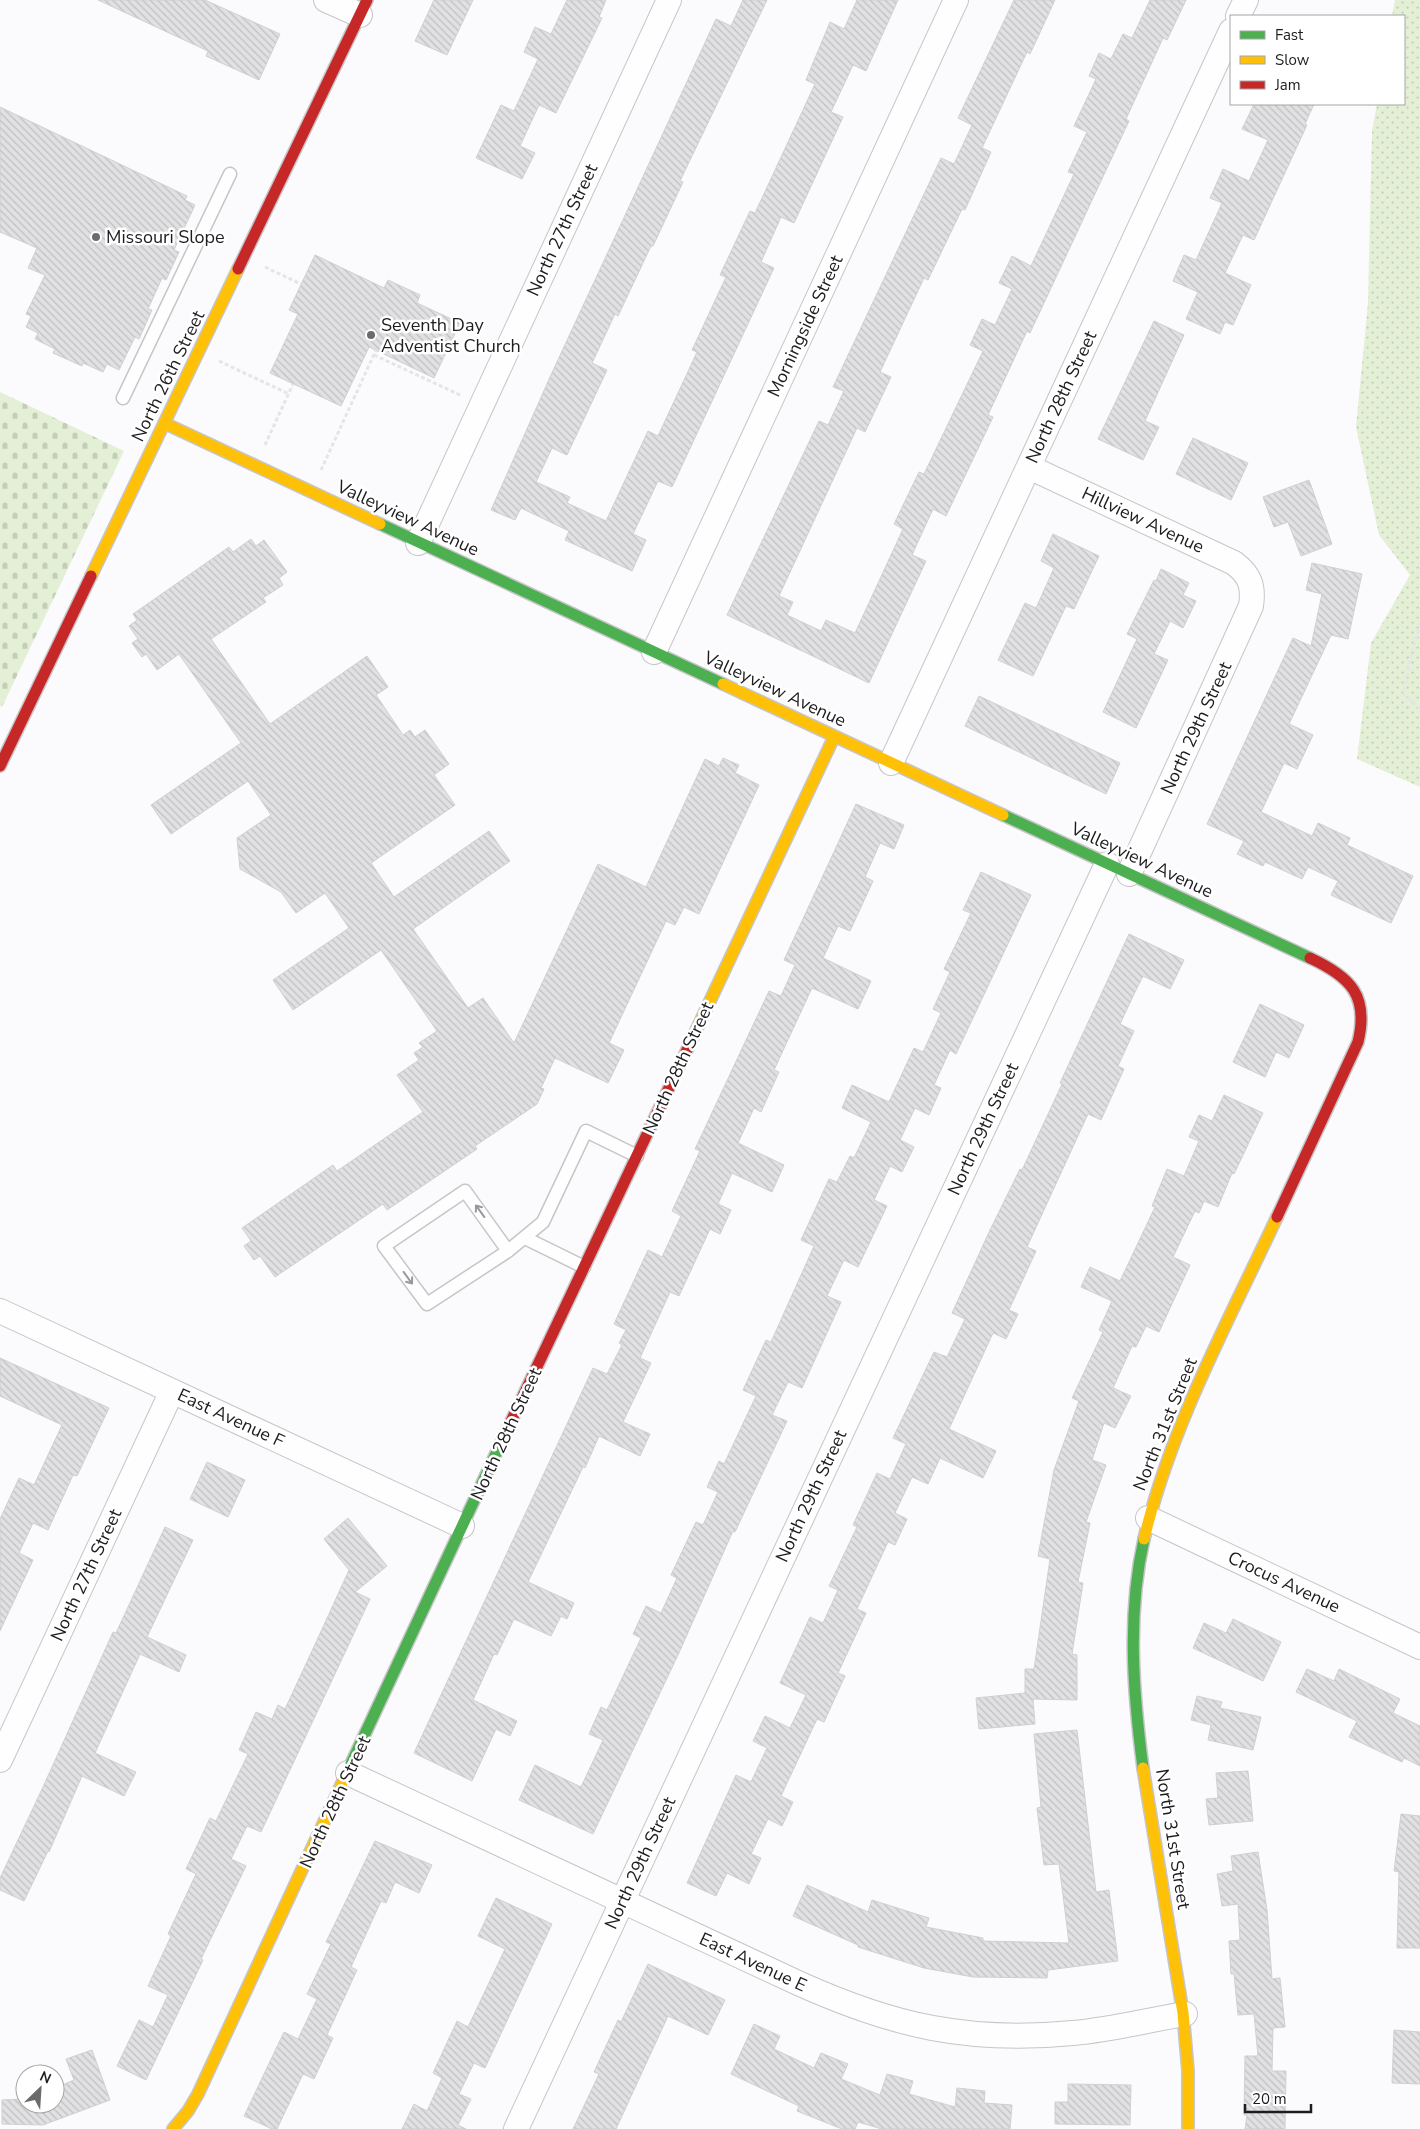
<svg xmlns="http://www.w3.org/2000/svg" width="1420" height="2129" font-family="'Nunito Sans',sans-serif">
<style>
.cemetery{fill:url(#cemetery-stones)}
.park{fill:url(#park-dots)}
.building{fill:url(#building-back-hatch);stroke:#d0cfd1}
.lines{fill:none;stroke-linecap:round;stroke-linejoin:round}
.lane-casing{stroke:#c6c5c8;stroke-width:15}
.street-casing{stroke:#c6c5c8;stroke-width:26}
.fast-casing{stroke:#c6c5c8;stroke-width:14}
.slow-casing{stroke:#c6c5c8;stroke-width:14}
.jam-casing{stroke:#c6c5c8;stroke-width:14}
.path{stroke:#e5e5e6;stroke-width:3;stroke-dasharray:4 2.5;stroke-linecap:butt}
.lane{stroke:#fefeff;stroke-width:12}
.street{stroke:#fefeff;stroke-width:24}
.fast{stroke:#4caf50;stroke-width:11}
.slow{stroke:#ffc107;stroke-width:11}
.jam{stroke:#c62828;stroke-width:11}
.oneway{stroke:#99989a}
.poi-dot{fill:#6b6a6c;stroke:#fff;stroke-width:2}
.labels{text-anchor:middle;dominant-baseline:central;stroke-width:5;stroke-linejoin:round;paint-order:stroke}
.street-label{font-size:18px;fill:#1d1c1e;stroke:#fff}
.poi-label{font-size:18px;fill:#1d1c1e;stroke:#fff;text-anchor:start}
</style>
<defs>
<pattern id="cemetery-stones" width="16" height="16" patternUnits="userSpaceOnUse" patternTransform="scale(1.25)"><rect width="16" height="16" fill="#e4f0d6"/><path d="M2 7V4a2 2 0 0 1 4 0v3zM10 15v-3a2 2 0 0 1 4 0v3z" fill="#c3cdb7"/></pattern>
<pattern id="park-dots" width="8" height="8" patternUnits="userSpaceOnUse" patternTransform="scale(1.25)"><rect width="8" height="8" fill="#e4f0d6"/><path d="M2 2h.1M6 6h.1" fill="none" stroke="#c3cdb7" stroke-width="1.8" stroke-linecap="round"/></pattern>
<pattern id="building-back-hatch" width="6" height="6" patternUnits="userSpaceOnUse" patternTransform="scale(1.25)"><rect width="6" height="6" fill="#e1e0e2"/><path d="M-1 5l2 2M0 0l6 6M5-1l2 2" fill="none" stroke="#c1c0c1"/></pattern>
</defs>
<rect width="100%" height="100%" fill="#fbfafd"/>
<!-- cemetery -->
<path class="cemetery" d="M 0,392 L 124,451 L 2,707 L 0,706 Z"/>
<!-- park -->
<path class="park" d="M 1395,0 L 1420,0 L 1420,787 L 1357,759 L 1371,643 L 1410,575 L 1379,535 L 1356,427 L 1368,303 L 1372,131 L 1377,104 L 1404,104 L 1404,16 L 1392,16 Z"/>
<!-- building -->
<path class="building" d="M 98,0 L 205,0 L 280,34 L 259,80 L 206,56 L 208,51 Z
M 434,0 L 473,0 L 447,55 L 415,41 Z
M 567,0 L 606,0 L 599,17 L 602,18 L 556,113 L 539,105 L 520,146 L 535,153 L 522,179 L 476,158 L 501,105 L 514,111 L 538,59 L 524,52 L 535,27 L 551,34 Z
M 743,0 L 767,0 L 680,181 L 683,182 L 653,246 L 651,246 L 618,316 L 615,314 L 592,363 L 607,370 L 567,455 L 552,448 L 536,482 L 570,497 L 567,503 L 606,521 L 648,431 L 658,436 L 697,352 L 692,350 L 726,277 L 720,275 L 750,211 L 755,213 L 815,84 L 806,80 L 830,22 L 844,29 L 857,0 L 898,0 L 866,71 L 853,65 L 831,112 L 843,117 L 794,223 L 781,217 L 761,262 L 774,268 L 672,487 L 658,481 L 633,534 L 646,540 L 632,571 L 565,540 L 569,531 L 521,508 L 515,520 L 491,510 L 550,377 L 716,19 L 731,26 Z
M 1014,0 L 1055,0 L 1030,54 L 1027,52 L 982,148 L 991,152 L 965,210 L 962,209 L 928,280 L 924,278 L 880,372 L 891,377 L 865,432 L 857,428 L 779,596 L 793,602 L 787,615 L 821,631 L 826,620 L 855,633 L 903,529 L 894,524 L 919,472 L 924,474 L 983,351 L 970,345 L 982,319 L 995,325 L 1012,289 L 999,283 L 1012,256 L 1031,266 L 1074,174 L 1068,172 L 1087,132 L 1074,126 L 1096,79 L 1089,76 L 1099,53 L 1111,59 L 1123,34 L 1132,38 L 1150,0 L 1186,0 L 1167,40 L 1163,38 L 1126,119 L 1129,121 L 1030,333 L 1027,331 L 988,415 L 993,417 L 946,516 L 933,509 L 912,555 L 926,561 L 869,683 L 727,615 L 819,421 L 828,425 L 844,391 L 833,387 L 941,158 L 954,164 L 972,125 L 958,118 Z
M 1254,104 L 1314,104 L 1305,124 L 1307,125 L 1254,240 L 1243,235 L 1225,273 L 1251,285 L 1233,325 L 1225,322 L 1220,334 L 1186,319 L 1198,292 L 1173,281 L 1184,255 L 1196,260 L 1222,203 L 1210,198 L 1223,169 L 1249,181 L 1268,140 L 1242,129 Z
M 0,107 L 187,196 L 185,200 L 195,205 L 174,250 L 179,252 L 166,280 L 162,278 L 148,309 L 152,310 L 139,339 L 135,337 L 119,370 L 107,364 L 103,372 L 83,363 L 82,366 L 53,353 L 55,349 L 35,339 L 38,333 L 26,327 L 31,316 L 26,314 L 45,275 L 28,268 L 37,248 L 0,232 Z
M 315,255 L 384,288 L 388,280 L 420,295 L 417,303 L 460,323 L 434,378 L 369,347 L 341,406 L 270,373 L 298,314 L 289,310 Z
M 1154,321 L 1184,335 L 1145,421 L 1159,427 L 1143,460 L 1098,439 Z
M 1193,438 L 1248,463 L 1231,500 L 1176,474 Z
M 1309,480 L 1332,544 L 1301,556 L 1288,522 L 1274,527 L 1263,497 Z
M 1053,534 L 1099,556 L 1074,609 L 1066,606 L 1033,676 L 998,660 L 1025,603 L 1036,608 L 1054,568 L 1041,561 Z
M 251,539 L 256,546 L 264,540 L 287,572 L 279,578 L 283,585 L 263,598 L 266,602 L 211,639 L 270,724 L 367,656 L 388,687 L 376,695 L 403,735 L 410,730 L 415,737 L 425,730 L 449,764 L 434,775 L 455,805 L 371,863 L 394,897 L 489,831 L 510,861 L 413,929 L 468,1008 L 483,998 L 514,1043 L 598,864 L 646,887 L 705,759 L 719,766 L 723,758 L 739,765 L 735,773 L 759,785 L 699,914 L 684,907 L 675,925 L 666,921 L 609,1043 L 624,1050 L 608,1083 L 555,1058 L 541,1088 L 544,1089 L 537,1104 L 475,1146 L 477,1149 L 387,1210 L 383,1204 L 275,1277 L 260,1256 L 254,1260 L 244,1246 L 251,1241 L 242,1228 L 333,1165 L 337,1171 L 423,1112 L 397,1075 L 419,1060 L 414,1053 L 423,1047 L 419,1043 L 437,1031 L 381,950 L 293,1010 L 273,980 L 349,928 L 325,893 L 296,913 L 281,892 L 240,869 L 237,838 L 271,815 L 248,781 L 171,834 L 151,805 L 241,743 L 179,654 L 157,670 L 146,654 L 142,657 L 132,643 L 138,639 L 129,626 L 137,620 L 133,614 L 229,547 L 233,552 Z
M 1312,563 L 1362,574 L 1348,639 L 1331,635 L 1289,724 L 1313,735 L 1297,769 L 1284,763 L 1261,812 L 1312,836 L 1318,823 L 1350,838 L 1347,845 L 1413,876 L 1391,923 L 1331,895 L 1338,881 L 1308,867 L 1302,879 L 1265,862 L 1263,866 L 1237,854 L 1244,841 L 1207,824 L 1293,638 L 1311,646 L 1322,594 L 1306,590 Z
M 1161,569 L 1189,583 L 1183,595 L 1196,601 L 1183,628 L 1170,621 L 1154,654 L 1168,660 L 1136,728 L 1103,712 L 1137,639 L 1127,634 L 1154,580 L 1156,581 Z
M 979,696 L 1120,763 L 1106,794 L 965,726 Z
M 856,804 L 904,825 L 894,849 L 880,843 L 865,877 L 873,881 L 850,931 L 838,926 L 823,958 L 871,981 L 858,1009 L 812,988 L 774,1070 L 779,1072 L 761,1112 L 754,1108 L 738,1143 L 784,1165 L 772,1192 L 732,1173 L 718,1204 L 731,1210 L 720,1234 L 710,1229 L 679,1296 L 670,1292 L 640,1358 L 651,1363 L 623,1422 L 650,1434 L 640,1456 L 599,1436 L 585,1468 L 583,1467 L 528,1582 L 574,1603 L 567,1619 L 561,1616 L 551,1636 L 514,1619 L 497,1655 L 494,1654 L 473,1700 L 517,1721 L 510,1736 L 496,1729 L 472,1781 L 414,1753 L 593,1368 L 607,1374 L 622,1345 L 619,1343 L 626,1330 L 614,1324 L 648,1250 L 662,1257 L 681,1216 L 672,1211 L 700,1151 L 695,1149 L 769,991 L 781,996 L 795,965 L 784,960 Z
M 981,872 L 1031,895 L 956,1054 L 950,1050 L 934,1085 L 941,1088 L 929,1115 L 915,1108 L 900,1140 L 914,1147 L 902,1172 L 890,1166 L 874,1200 L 887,1206 L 858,1267 L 844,1260 L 827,1296 L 841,1302 L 802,1388 L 788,1382 L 772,1415 L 787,1421 L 735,1532 L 733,1531 L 678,1655 L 593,1834 L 519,1800 L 535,1765 L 581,1787 L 603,1740 L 589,1734 L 601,1707 L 607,1710 L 641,1638 L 633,1634 L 646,1606 L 661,1613 L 677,1578 L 671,1575 L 696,1522 L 703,1525 L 718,1492 L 707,1487 L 719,1461 L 724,1464 L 756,1396 L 743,1390 L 766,1340 L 771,1342 L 814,1246 L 801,1240 L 829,1179 L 837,1182 L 850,1156 L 854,1158 L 871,1122 L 842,1108 L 852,1085 L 889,1102 L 914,1048 L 923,1052 L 941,1013 L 933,1009 L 950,972 L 944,969 L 971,913 L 963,910 Z
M 1129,934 L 1184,960 L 1170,989 L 1143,976 L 1136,990 L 1120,1024 L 1134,1031 L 1118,1066 L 1124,1069 L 1101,1120 L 1088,1114 L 1027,1247 L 1036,1251 L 1009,1310 L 1018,1314 L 1006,1339 L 993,1333 L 949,1429 L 996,1451 L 983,1478 L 940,1458 L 928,1484 L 912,1477 L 895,1513 L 907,1519 L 895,1545 L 888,1542 L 857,1609 L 866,1613 L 838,1673 L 845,1676 L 824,1722 L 817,1719 L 781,1796 L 793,1802 L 782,1826 L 768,1819 L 751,1854 L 761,1858 L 749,1884 L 727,1873 L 716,1896 L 687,1883 L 736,1775 L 751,1782 L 767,1748 L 753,1741 L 765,1716 L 790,1728 L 806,1695 L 780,1683 L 810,1617 L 823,1623 L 838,1590 L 829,1586 L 857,1527 L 853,1525 L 877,1473 L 890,1479 L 906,1444 L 893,1438 L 934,1352 L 947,1357 L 965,1319 L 952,1313 L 990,1230 L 1020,1169 L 1022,1170 L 1062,1084 L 1060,1083 Z
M 1260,1004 L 1304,1025 L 1289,1058 L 1276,1052 L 1265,1077 L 1233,1062 Z
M 1224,1095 L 1263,1113 L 1234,1174 L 1232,1173 L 1218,1207 L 1204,1201 L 1199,1213 L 1195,1211 L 1173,1257 L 1190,1265 L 1159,1332 L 1146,1326 L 1136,1347 L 1132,1346 L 1113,1388 L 1131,1396 L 1115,1428 L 1104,1423 L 1092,1460 L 1106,1465 L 1086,1522 L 1090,1523 L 1078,1582 L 1083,1583 L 1072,1654 L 1077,1655 L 1077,1700 L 1033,1699 L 1035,1724 L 979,1729 L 976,1698 L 1025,1693 L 1025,1669 L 1034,1669 L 1050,1559 L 1038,1556 L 1054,1470 L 1079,1401 L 1072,1398 L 1103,1332 L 1099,1330 L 1112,1301 L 1081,1287 L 1090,1267 L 1120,1281 L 1155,1207 L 1152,1206 L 1167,1169 L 1184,1176 L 1199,1141 L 1189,1137 L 1199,1115 L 1212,1121 Z
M 0,1358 L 109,1408 L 77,1476 L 73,1475 L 48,1530 L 33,1523 L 19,1553 L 33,1560 L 0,1631 L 0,1519 L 19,1478 L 34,1485 L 62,1425 L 0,1396 Z
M 207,1462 L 245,1480 L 228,1517 L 190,1499 Z
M 348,1518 L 387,1566 L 355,1592 L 370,1599 L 261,1832 L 247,1826 L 231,1859 L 246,1866 L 201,1959 L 203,1960 L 146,2080 L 117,2066 L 139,2020 L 153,2027 L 168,1995 L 148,1986 L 171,1936 L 168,1934 L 196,1874 L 186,1869 L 210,1818 L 216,1821 L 248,1754 L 239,1750 L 256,1712 L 272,1719 L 278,1705 L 285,1709 L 318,1638 L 349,1570 L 324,1539 Z
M 165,1527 L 193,1540 L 147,1637 L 186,1655 L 179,1672 L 140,1654 L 95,1753 L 136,1772 L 124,1796 L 82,1776 L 49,1852 L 48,1851 L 24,1901 L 0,1890 L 0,1878 L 43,1787 L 113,1632 L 116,1633 Z
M 1233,1619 L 1281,1642 L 1263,1681 L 1193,1648 L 1204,1623 L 1226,1633 Z
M 1307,1669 L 1334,1681 L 1339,1669 L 1400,1699 L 1393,1713 L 1420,1726 L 1420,1766 L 1404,1758 L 1402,1762 L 1349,1737 L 1357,1721 L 1296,1692 Z
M 1197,1696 L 1222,1702 L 1220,1708 L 1261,1717 L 1253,1750 L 1208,1740 L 1211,1725 L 1191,1720 Z
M 1077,1730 L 1096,1892 L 1109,1890 L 1118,1961 L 1048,1970 L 1047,1978 L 973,1977 L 924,1968 L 858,1947 L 858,1945 L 793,1916 L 807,1885 L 868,1912 L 872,1900 L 929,1918 L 926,1927 L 983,1938 L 983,1941 L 1069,1943 L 1059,1864 L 1044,1865 L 1037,1808 L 1041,1807 L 1034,1734 Z
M 1248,1771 L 1253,1821 L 1209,1825 L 1206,1799 L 1218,1798 L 1216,1773 Z
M 1401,1814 L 1420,1816 L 1420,1948 L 1397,1948 L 1399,1872 L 1394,1871 Z
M 375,1841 L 432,1865 L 419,1893 L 395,1882 L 386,1903 L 381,1901 L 351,1967 L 357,1970 L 327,2035 L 333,2038 L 314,2079 L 303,2074 L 277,2129 L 272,2129 L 244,2116 L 284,2032 L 298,2039 L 317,1999 L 307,1994 L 331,1944 L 326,1942 Z
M 1258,1852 L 1267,1910 L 1272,1979 L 1280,1978 L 1285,2027 L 1273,2028 L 1272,2071 L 1286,2071 L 1285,2129 L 1245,2129 L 1247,2115 L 1244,2115 L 1245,2056 L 1258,2056 L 1254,2014 L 1238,2015 L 1234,1974 L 1231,1974 L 1229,1941 L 1240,1940 L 1238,1904 L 1222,1906 L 1217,1874 L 1233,1871 L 1231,1856 Z
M 496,1898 L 552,1924 L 485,2068 L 474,2063 L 459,2094 L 471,2099 L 458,2125 L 466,2129 L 402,2129 L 414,2104 L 427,2111 L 442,2078 L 433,2073 L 457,2021 L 468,2027 L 505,1949 L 478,1936 Z
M 648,1964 L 725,2000 L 708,2035 L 668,2016 L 616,2129 L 573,2129 L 599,2074 L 594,2072 L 618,2020 L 621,2022 Z
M 754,2024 L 780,2036 L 774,2049 L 814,2068 L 821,2053 L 848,2064 L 841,2079 L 880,2095 L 887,2074 L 913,2081 L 909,2094 L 955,2107 L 957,2088 L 985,2091 L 984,2103 L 1012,2105 L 1010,2129 L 882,2129 L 858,2122 L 855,2129 L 842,2129 L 797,2111 L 799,2106 L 731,2074 Z
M 1394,2030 L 1420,2032 L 1420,2084 L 1392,2083 Z
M 92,2050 L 110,2100 L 43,2125 L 2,2124 L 2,2100 L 25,2099 L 25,2104 L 55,2104 L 55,2088 L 74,2080 L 66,2059 Z
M 1068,2084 L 1131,2085 L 1130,2125 L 1055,2124 L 1055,2102 L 1068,2102 Z"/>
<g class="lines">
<!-- lane casing -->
<g class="lane-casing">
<path id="lane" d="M 123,398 L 230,174
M 525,1238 L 584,1267
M 508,1251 L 465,1191 L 384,1246 L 427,1304 L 508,1251 L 543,1222 L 586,1131 L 637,1156"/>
</g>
<!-- street casing -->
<g class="street-casing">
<path id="street" d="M 326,0 L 360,15
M 1238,16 L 1246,0
M 1029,467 L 1234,563 C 1250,575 1254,586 1251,606 L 1129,874
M 418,543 L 669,0
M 654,652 L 956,0
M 891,763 L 1231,31
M 0,1311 L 462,1526
M 1148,1518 L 1420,1647
M 0,1760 L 172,1391
M 348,1773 L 798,1983 C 893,2026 968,2043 1073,2033 C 1110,2030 1148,2020 1185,2014
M 516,2129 L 1107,864"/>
</g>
<!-- fast casing -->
<g class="fast-casing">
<path id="fast" d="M 380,524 L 723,684
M 1003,815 L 1310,958
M 1143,1768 C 1133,1692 1127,1614 1144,1539
M 343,1781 L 507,1430"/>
</g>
<!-- slow casing -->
<g class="slow-casing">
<path id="slow" d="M 164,423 L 380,524
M 91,576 L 238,269
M 723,684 L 1003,815
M 694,1035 L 834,737
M 1144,1539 C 1171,1426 1228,1322 1277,1217
M 1143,1768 L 1183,2013 L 1188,2071 L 1188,2129
M 173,2129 L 188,2111 L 198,2094 L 343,1781"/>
</g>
<!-- jam casing -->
<g class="jam-casing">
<path id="jam" d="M 238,269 L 367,0
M 0,766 L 91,576
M 1277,1217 L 1358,1042 C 1369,996 1351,977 1310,958
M 507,1430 L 694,1035"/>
</g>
<!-- path -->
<path class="path" d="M 265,267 L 301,284
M 374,355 L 462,396
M 219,361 L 289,394
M 265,445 L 293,384
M 321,470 L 376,350
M 1420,623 L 1409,663 L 1404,695 L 1420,708
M 1420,761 L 1420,762"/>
<!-- lane -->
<use href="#lane" class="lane"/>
<!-- street -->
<use href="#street" class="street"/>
<!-- fast -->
<use href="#fast" class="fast"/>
<!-- slow -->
<use href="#slow" class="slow"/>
<!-- jam -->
<use href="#jam" class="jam"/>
</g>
<!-- one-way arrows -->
<defs><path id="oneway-shaft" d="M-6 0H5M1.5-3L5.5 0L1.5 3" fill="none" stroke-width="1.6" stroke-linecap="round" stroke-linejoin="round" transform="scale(1.25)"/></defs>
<g class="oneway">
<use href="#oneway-shaft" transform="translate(480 1211) rotate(-126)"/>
<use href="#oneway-shaft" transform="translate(408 1278) rotate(54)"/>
</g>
<!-- markers -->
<g class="poi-dot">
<circle cx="96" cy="237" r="5"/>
<circle cx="371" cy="335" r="5"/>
</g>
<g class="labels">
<!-- street labels -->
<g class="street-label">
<text transform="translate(562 230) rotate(-65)">North 27th Street</text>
<text transform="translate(805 326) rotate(-65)">Morningside Street</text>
<text transform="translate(168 376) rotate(-64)">North 26th Street</text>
<text transform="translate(1061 397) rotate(-65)">North 28th Street</text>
<text transform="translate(408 518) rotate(25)">Valleyview Avenue</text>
<text transform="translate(1143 520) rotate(25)">Hillview Avenue</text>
<text transform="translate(775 689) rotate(25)">Valleyview Avenue</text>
<text transform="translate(1196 728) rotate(-65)">North 29th Street</text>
<text transform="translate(1142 860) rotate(25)">Valleyview Avenue</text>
<text transform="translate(678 1068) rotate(-65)">North 28th Street</text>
<text transform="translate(983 1129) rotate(-65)">North 29th Street</text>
<text transform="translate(231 1418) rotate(25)">East Avenue F</text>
<text transform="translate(1165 1424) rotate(-68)">North 31st Street</text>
<text transform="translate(506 1434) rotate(-65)">North 28th Street</text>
<text transform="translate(811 1496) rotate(-65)">North 29th Street</text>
<text transform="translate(86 1575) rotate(-65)">North 27th Street</text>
<text transform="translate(1284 1582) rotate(25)">Crocus Avenue</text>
<text transform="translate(335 1802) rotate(-65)">North 28th Street</text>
<text transform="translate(1173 1839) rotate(81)">North 31st Street</text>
<text transform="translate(640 1863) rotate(-65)">North 29th Street</text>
<text transform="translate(753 1962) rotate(25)">East Avenue E</text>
</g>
<!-- poi labels -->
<g class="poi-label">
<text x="106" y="237">Missouri Slope</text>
<text x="381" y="325">Seventh Day<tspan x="381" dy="21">Adventist Church</tspan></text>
</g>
</g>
<!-- legend -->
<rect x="1230" y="15" width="175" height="90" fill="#ffffff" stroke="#a5a4a5"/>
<rect x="1240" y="31" width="25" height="8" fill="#4caf50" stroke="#a5a4a5"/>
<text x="1275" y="40" font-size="15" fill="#1d1c1e">Fast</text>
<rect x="1240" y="56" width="25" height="8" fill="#ffc107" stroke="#a5a4a5"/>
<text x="1275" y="65" font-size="15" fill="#1d1c1e">Slow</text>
<rect x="1240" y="81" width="25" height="8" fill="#c62828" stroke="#a5a4a5"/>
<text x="1275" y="90" font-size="15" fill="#1d1c1e">Jam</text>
<!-- north arrow -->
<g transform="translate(40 2089) rotate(25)"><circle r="24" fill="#ffffff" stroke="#a5a4a5"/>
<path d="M0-4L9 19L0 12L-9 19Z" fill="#6b6a6c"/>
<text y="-8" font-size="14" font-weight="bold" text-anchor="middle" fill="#1d1c1e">N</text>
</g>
<!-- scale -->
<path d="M1245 2104v8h66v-8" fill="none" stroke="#1d1c1e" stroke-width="2.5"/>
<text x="1252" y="2104" font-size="15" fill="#1d1c1e" stroke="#ffffff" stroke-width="4" paint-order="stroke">20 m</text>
</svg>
